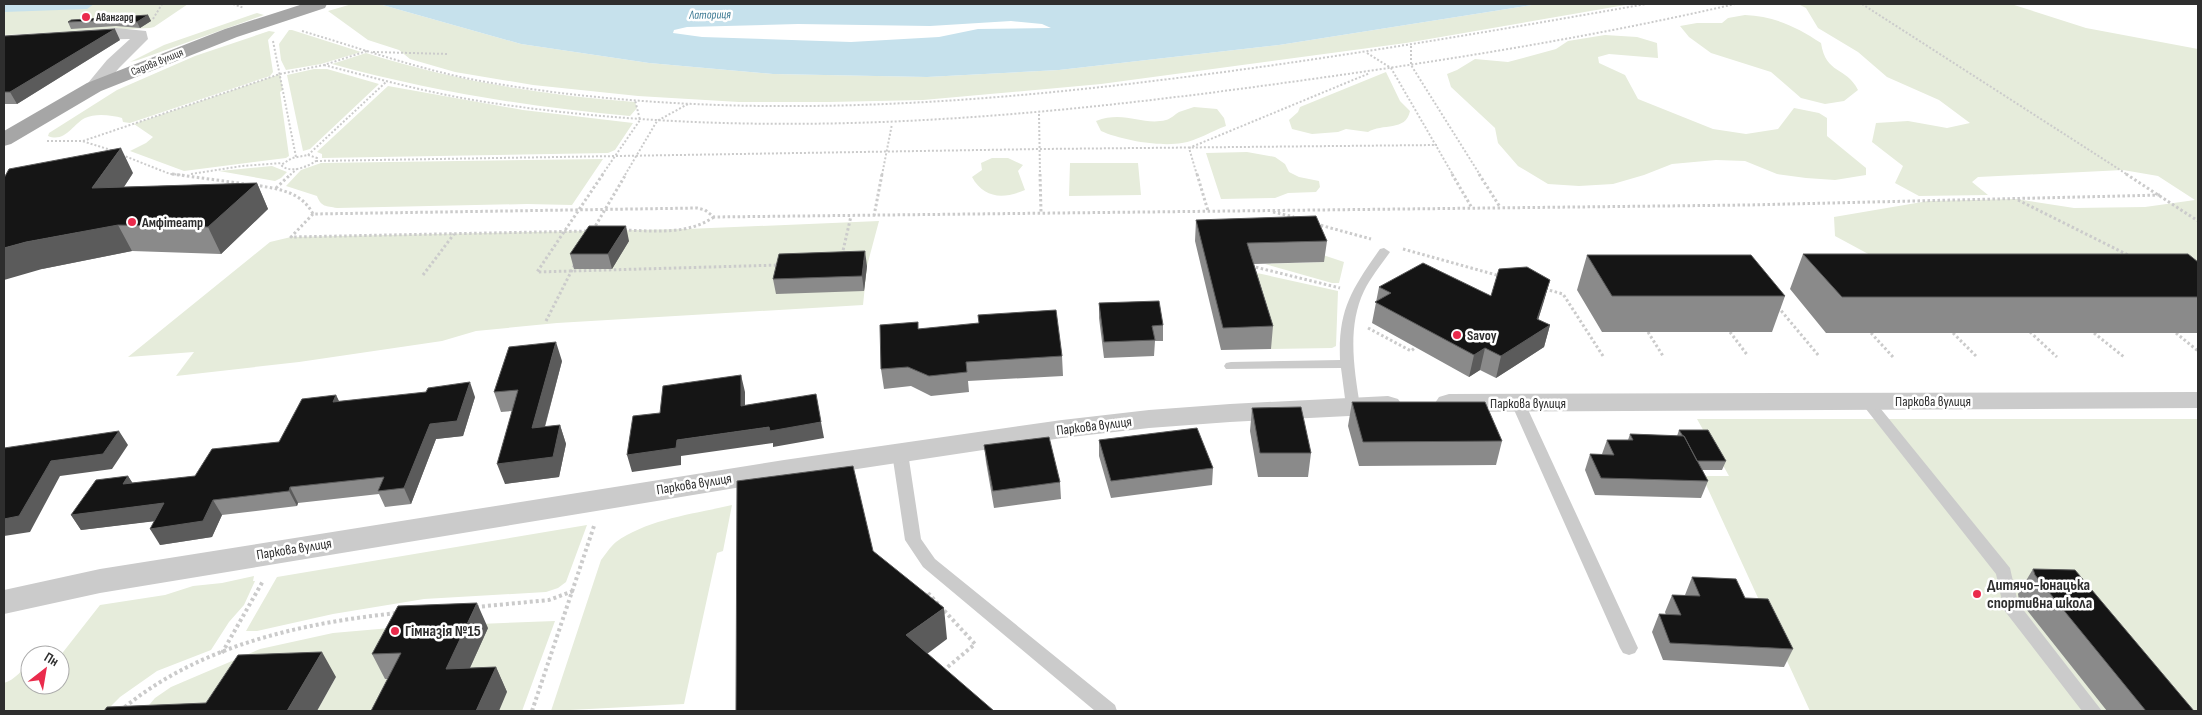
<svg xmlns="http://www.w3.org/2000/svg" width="2202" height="715" font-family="'Sofia Sans Condensed',sans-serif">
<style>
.green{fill:#e6ecdb}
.water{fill:#c6e1ec;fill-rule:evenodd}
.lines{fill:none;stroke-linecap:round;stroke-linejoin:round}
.path-far2{stroke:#cbcbcb;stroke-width:2;stroke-dasharray:2 2;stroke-linecap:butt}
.path-far1{stroke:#cbcbcb;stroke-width:3;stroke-dasharray:2.5 2.5;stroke-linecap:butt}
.path{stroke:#cbcbcb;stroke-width:4;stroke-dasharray:3 3;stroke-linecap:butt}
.service{fill:#cbcbcb;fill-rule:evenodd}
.minor{fill:#cbcbcb;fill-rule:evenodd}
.primary{fill:#a6a6a6;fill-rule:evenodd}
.wall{fill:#8a8a8a}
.shaded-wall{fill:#5b5b5b}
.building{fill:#151515;stroke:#5b5b5b}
.poi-dot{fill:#ea2b4c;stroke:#fff;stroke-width:2}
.labels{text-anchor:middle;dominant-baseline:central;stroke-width:5;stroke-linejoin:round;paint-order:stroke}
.far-poi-label{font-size:11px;font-weight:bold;fill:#2e2e2e;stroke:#fff;text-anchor:start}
.far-street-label{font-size:11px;fill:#2e2e2e;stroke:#fff}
.far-water-label{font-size:12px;font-style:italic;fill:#3a7892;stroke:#fff}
.poi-label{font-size:14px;font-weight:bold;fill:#2e2e2e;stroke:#fff;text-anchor:start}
.street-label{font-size:14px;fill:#2e2e2e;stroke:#fff}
.near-poi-label{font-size:16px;font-weight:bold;fill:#2e2e2e;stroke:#fff;text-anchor:start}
</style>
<rect width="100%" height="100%" fill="#fff"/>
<!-- green -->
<path class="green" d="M 4,4 L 188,4 L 154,27 L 150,28 L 4,35 Z
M 352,4 L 379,4 L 521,44 L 649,63 L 773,74 L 927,77 L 1059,70 L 1279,45 L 1538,4 L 1631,4 L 1406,43 L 1101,84 L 923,100 L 829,102 L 739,102 L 638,96 L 533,85 L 455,72 L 410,59 L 399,50 L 368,40 L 328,11 Z
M 1798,4 L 2011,4 L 2086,28 L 2198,49 L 2198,286 L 1885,263 L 1835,236 L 1834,217 L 1928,201 L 2016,199 L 2074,208 L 2145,207 L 2195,200 L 2158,176 L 2123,170 L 1978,177 L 1972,182 L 1988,195 L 1919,196 L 1895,183 L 1903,166 L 1872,142 L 1876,123 L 1908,121 L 1947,128 L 1970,123 L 1939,100 L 1887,77 L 1858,52 L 1818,28 L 1806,8 Z
M 257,13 L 264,15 L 138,60 L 130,62 L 164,45 Z
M 1745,15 C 1774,16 1797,27 1821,43 C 1826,75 1846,66 1858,90 L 1844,101 L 1825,104 L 1801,98 L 1771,72 L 1711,53 L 1689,37 L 1680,26 L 1697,23 L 1722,23 L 1728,18 Z
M 289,30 L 292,30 L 361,52 L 321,64 L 286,70 L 281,60 L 279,44 Z
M 269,31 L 275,32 L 268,40 L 273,72 L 270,76 L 130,123 L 123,122 L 122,118 C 112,115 95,113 85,118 C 73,124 65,143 48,136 L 49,133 L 117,90 L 195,56 Z
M 1605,35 L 1637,37 L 1657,43 L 1658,58 L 1609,54 L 1598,57 L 1599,63 L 1625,75 L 1638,99 L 1713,129 L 1746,134 L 1778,129 L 1794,108 L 1819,113 L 1827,118 L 1827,136 L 1866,168 L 1866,175 L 1835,180 L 1806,178 L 1777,174 L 1745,161 L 1716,160 L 1672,164 L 1644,175 L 1613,184 L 1579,186 L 1548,184 L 1518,166 L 1498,143 L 1495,128 L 1451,87 L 1447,74 L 1457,70 L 1475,59 L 1508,62 L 1556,49 L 1568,41 Z
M 366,53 C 454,81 543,95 635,102 L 637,108 L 630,116 C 529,107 430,91 332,64 Z
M 314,69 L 327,69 L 379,84 L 310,149 L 303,151 L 287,75 Z
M 1386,72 L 1400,101 L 1410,111 C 1406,132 1382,123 1368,132 L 1346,129 L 1338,132 L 1312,134 L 1292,129 L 1289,120 L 1298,112 L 1300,107 Z
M 280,74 L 283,90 L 280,92 L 289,156 L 286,158 L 184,171 L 130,151 L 146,143 L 153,137 L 134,124 Z
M 388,86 L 523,110 L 633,123 L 615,150 L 608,153 L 322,158 L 322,154 L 317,152 L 319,150 Z
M 1194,107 L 1217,109 L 1224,118 L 1226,126 C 1212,131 1196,141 1182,143 C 1160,147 1121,140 1101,131 L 1096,121 C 1125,110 1142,126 1166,120 C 1171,119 1175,114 1179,112 C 1184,110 1189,109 1194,107 Z
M 1247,152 L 1275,157 L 1285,164 L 1289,172 L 1299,177 L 1319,181 L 1320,187 L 1316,192 L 1288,193 L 1275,198 L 1221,199 L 1206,153 Z
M 992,158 L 1008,158 L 1023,165 L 1018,171 L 1025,190 C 1004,199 984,199 972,177 L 982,170 L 981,163 Z
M 603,159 L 572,205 L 527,204 L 337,208 C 326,206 321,207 317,196 L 286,186 L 301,170 L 321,163 Z
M 1070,163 L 1138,163 L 1141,195 L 1069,196 Z
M 272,166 L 287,172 L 281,178 L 275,181 L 219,171 Z
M 879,221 L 867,266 L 863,305 L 557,323 L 476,331 L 442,341 L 299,362 L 176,376 L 194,352 L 128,357 L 270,242 L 291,237 L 687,229 Z
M 1320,254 L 1344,262 L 1339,283 L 1332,283 L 1265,264 L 1323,262 Z
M 1248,271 L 1338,291 L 1336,346 L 1332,348 L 1271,349 Z
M 1697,419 L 2198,419 L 2198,711 L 1810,711 L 1702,476 L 1729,476 Z
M 732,505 L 723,551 L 717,553 L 684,704 L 551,711 L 601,560 C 605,555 610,547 616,542 C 648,519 694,514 732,505 Z
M 587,525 L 566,582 L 558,588 L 546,592 L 424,599 L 333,614 L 257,631 L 246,631 L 277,577 Z
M 254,576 L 253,581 L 255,581 L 244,605 L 229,622 L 211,650 L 157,671 L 120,697 L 106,711 L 4,711 L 4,683 C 15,680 23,669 30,661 L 30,685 L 60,685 L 60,656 L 100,605 L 165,595 L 193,586 L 222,583 Z
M 555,621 L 522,711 L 499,711 L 466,676 L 487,628 L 385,678 L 414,678 L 423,711 L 317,711 L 336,677 L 234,711 L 144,711 L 155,698 L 171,687 L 260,649 L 333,633 L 402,627 Z"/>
<!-- water -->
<path class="water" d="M 4,4 L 94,4 L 87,9 L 4,12 Z
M 379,4 L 1538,4 L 1279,45 L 1059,70 L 927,77 L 773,74 L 649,63 L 521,44 ZM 1011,21 L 1042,24 L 1051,28 L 978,29 L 939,37 L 851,42 L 702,37 L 673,33 L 674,30 L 687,27 L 798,24 L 930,26 Z"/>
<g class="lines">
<!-- path-far2 -->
<path class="path-far2" d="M 233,4 L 244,8
M 1862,4 L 2128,175
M 153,19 L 162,4
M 302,31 C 363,49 423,71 486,82 C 707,120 932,108 1153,81 C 1319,61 1482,33 1646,4
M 273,41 L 296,157
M 1411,46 L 1411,65 L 1480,175
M 373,52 L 448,54
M 1367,53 L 1391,68 L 1453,175
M 324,65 C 382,80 440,96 499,104 C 761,142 1015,120 1276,84 C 1430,63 1584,39 1735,4
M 1039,114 L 1040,175
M 47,141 L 82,141 L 114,151
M 83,141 L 280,74 L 324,65 L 367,51
M 122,155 L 170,174 L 186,175
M 308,155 L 386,82
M 308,155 L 317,158 L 316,161 C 307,167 290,174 281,165 L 292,158 Z
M 316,161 L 1041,149 L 1437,145
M 191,174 L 242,166 L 282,163
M 290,175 L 297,169
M 602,175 L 640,120 L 635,100
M 625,175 L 657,121 L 688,104
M 882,175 L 892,124
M 1197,175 L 1189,148 L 1370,73"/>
<!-- path-far1 -->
<path class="path-far1" d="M 172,174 L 246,184
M 603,174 L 537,272 L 780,265
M 1040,174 L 1041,212
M 1197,174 L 1208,211
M 1452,174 L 1472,208
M 1479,174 L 1500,207
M 2126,174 L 2198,221
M 255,185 C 278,189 301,191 313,214 L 697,208 L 705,210 L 714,217 L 1748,205 L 2162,195
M 276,188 L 291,174
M 2018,200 L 2128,255
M 1273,212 L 1294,217
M 313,214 L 291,237 L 588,231
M 874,216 L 882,174
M 1316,224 L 1371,239
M 593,230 L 626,174
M 624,230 C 655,231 687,235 714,217
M 1403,249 L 1500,276
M 842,255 L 851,216
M 1251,266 L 1340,288
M 423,275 L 454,234
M 1545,289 L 1563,294 L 1603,356
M 1778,307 L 1819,356
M 546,321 L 575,264
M 1368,328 L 1411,351 L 1416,347
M 1648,332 L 1663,356
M 1730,332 L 1748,356
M 2030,332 L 2057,357
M 1871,333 L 1893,357
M 1953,333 L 1977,357
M 2094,333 L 2124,357
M 2176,333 L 2198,351"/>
<!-- path -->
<path class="path" d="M 928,593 L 975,644 L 943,671
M 476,607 L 549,600 L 573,591
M 222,653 L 263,581
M 120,711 C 197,646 300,623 398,613
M 532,711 L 594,526"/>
<!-- service -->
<path class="service" d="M 1384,248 L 1390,252 C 1381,265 1371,277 1364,291 C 1347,327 1354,368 1360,406 L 1358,409 L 1348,409 L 1346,406 L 1341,368 L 1226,369 L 1224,366 L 1226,363 L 1231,362 L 1340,360 C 1338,309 1352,289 1380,249 Z
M 1867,397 L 1872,398 L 2010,568 L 2018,603 L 2102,711 L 2082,711 L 2004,610 L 1996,574 L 1862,404 L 1860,401 L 1862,398 Z
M 1518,399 L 1523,400 L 1525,403 L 1638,648 L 1635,653 L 1629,655 L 1623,653 L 1620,648 L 1511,403 L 1513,400 Z
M 900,448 L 905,449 L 908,453 L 921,539 L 935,559 L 1115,705 L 1117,711 L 1095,711 L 923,567 L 905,540 L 892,453 L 895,449 Z"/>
<!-- minor -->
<path class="minor" d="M 116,28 L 146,31 L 148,39 L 119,68 L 100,91 L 94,92 L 88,91 L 85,87 L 88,83 L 107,60 L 130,39 L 82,40 L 76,39 L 74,35 L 76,31 Z
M 2198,392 L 2198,408 L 1449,412 L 1439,409 L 1435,403 L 1439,397 L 1449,394 Z
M 1388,396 L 1398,399 L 1402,405 L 1398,411 L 1388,414 L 1230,422 L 1149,428 L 1062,438 L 784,480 L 100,593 L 4,614 L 4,590 L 100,569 L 784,460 L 1062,420 L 1149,410 L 1230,404 Z"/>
<!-- primary -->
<path class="primary" d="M 303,4 L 327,4 L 325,8 L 237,37 L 101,91 L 11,144 L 4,146 L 4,131 L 87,83 L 225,29 Z"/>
</g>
<!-- wall -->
<path class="wall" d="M 148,15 L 151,21 L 140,28 L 116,26 L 71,29 L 68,22 Z
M 4,36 L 120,40 L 17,104 L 4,104 Z
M 133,173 L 124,187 L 257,183 L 268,209 L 221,254 L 132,251 L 42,269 Z
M 1196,220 L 1327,241 L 1324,262 L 1254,264 L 1273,326 L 1271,349 L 1221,350 L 1195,241 Z
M 629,241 L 612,269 L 574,269 L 570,254 Z
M 1803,254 L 2198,262 L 2198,333 L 1826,333 L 1790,289 Z
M 1587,255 L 1785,296 L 1772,332 L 1602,332 L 1577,290 Z
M 867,266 L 864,291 L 776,294 L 773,279 Z
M 1550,280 L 1538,320 L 1550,325 L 1544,347 L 1496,378 L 1480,370 L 1469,377 L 1372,323 L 1379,287 L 1491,296 Z
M 1099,303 L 1163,325 L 1163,341 L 1155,341 L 1154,356 L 1104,358 L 1099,318 Z
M 918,329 L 1062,356 L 1063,376 L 968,381 L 969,392 L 931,396 L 911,386 L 884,389 L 881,369 Z
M 562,361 L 545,427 L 560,425 L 566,444 L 559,477 L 505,484 L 512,411 L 501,412 L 494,392 Z
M 336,395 L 339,401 L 475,397 L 463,436 L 436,439 L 411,504 L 385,507 L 379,494 L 298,503 L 297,506 L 222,515 L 212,537 L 160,545 L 154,521 L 81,530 L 71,515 L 128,476 L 132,483 L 195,476 L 279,442 Z
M 1352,402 L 1502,441 L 1496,465 L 1359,466 L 1348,426 Z
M 1252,408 L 1311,453 L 1308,477 L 1258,477 L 1250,431 Z
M 1679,430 L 1726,461 L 1722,470 L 1702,470 L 1708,481 L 1701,498 L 1595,495 L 1585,470 L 1590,454 L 1602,454 L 1607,440 L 1628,440 L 1630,434 L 1677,436 Z
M 1099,440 L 1213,468 L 1212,485 L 1111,498 L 1099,456 Z
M 984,445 L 1060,482 L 1061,499 L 994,508 L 986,462 Z
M 2033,569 L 2194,711 L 2107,711 L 2019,600 L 2018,594 Z
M 1692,577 L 1745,598 L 1793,649 L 1784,667 L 1663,660 L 1652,632 L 1659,614 L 1666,615 L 1665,612 L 1672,595 L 1685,595 Z
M 488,628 L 470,668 L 496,667 L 507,692 L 371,711 L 388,679 L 385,679 L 372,654 Z"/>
<!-- shaded-wall -->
<path class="shaded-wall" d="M 148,15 L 151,21 L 140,28 L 137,22 Z
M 115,29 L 120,40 L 17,104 L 10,92 Z
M 121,148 L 133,173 L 106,214 L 92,188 Z
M 257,183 L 268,209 L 221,254 L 208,227 Z
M 118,225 L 132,251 L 42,269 L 4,280 L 4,248 L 26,242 Z
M 626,226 L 629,241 L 612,269 L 608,254 Z
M 865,251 L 867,266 L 864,291 L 862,276 Z
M 1550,280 L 1544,301 L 1533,336 L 1550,325 L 1544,347 L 1496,378 L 1501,356 L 1537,319 Z
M 556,342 L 562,361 L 539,448 L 532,428 Z
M 1485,348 L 1480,370 L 1469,377 L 1474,355 Z
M 741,375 L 745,392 L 745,423 L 741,406 Z
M 470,382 L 475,397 L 463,436 L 436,439 L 411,504 L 404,488 L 430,424 Z
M 336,395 L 343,410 L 333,402 Z
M 821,422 L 824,438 L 773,447 L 773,443 L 681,456 L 681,465 L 632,472 L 627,455 L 677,440 L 769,427 Z
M 560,425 L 566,444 L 559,477 L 505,484 L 497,464 Z
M 119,431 L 128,445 L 112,469 L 60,476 L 30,532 L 4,536 L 4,519 L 51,461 Z
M 128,476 L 138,491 L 123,484 Z
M 290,487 L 298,503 L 297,506 L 289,491 Z
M 213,500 L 222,515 L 212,537 L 160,545 L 150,529 Z
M 164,503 L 173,519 L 81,530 L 71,515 Z
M 477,603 L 488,628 L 458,694 L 446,669 Z
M 944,608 L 947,639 L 911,666 L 906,635 Z
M 322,652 L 336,677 L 317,711 L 287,711 Z
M 496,667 L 507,692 L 499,711 L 476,711 Z"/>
<!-- building -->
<path class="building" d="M 148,15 L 137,22 L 113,20 L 68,22 L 71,20 Z
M 115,29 L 10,92 L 4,92 L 4,36 Z
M 121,148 L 92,188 L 257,183 L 208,227 L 118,225 L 26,242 L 4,248 L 4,178 L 9,169 Z
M 1316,216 L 1327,241 L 1247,243 L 1273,326 L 1223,328 L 1196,220 Z
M 589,226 L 626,226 L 608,254 L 570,254 Z
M 865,251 L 862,276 L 773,279 L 779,254 Z
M 1803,254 L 2188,254 L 2198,262 L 2198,297 L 1842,297 Z
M 1587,255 L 1751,255 L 1785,296 L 1612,296 Z
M 1423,263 L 1491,296 L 1499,269 L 1527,267 L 1550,280 L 1537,319 L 1550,325 L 1501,356 L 1485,348 L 1474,355 L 1375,302 L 1391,293 L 1379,287 Z
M 1159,301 L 1163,325 L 1152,326 L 1155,340 L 1104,342 L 1099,303 Z
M 1056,310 L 1062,356 L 966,362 L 967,372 L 929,376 L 908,367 L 881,369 L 880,325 L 918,322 L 918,329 L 979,323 L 978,315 Z
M 556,342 L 532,428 L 560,425 L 553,457 L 497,464 L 518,390 L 494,392 L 509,347 Z
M 741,375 L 741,406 L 816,394 L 821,422 L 770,431 L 769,427 L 677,440 L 676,448 L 627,455 L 633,416 L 660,413 L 663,386 Z
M 470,382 L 457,421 L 430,424 L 404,488 L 378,491 L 384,477 L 290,487 L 289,491 L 213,500 L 203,521 L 150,529 L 164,503 L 71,515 L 96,480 L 128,476 L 123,484 L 195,476 L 212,449 L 279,442 L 302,399 L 336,395 L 333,402 L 426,392 L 428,388 Z
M 1352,402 L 1485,402 L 1502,441 L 1363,442 Z
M 1301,407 L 1311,453 L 1260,453 L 1252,408 Z
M 1197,428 L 1213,468 L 1111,481 L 1099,440 Z
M 1679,430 L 1708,430 L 1726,461 L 1697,461 L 1684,436 L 1683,436 Z
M 119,431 L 103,454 L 51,461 L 19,516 L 4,519 L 4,448 Z
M 1630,434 L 1684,436 L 1708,481 L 1601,478 L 1590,454 L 1614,455 L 1607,440 L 1633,440 Z
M 1049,437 L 1060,482 L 993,491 L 984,445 Z
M 853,466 L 873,551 L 944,608 L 906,635 L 994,711 L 736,711 L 737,481 Z
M 2033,569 L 2075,570 L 2194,711 L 2146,711 L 2035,575 Z
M 1692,577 L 1736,579 L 1745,598 L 1768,599 L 1793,649 L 1670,643 L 1659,614 L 1681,615 L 1672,595 L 1700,596 Z
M 477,603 L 446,669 L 496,667 L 476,711 L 353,711 L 371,711 L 401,653 L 372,654 L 398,606 Z
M 322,652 L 287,711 L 104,711 L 107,707 L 206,703 L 238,655 Z"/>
<!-- markers -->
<g class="poi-dot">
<circle cx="86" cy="17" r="5"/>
<circle cx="132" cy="222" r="5"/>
<circle cx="1457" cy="335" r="5"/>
<circle cx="1977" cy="594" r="5"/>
<circle cx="395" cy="631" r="5"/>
</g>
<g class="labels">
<!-- far-poi labels -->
<g class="far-poi-label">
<text x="96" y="17">Авангард</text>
</g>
<!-- far-street labels -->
<g class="far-street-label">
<text transform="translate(157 62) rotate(-22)">Садова вулиця</text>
</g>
<!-- far-water labels -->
<g class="far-water-label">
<text transform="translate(710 15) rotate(-1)">Латориця</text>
</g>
<!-- poi labels -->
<g class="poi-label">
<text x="142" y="222">Амфітеатр</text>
<text x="1467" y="335">Savoy</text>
</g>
<!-- street labels -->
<g class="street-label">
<text x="1933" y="401">Паркова вулиця</text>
<text x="1528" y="403">Паркова вулиця</text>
<text transform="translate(1094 426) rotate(-7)">Паркова вулиця</text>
<text transform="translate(694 484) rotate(-9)">Паркова вулиця</text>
<text transform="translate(294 549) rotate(-9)">Паркова вулиця</text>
</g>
<!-- near-poi labels -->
<g class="near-poi-label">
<text x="1987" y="585">Дитячо-юнацька<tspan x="1987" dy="18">спортивна школа</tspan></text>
<text x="405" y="631">Гімназія №15</text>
</g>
</g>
<!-- border -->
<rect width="2202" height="715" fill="none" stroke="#2e2e2e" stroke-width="10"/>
<!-- north arrow -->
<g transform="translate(45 670) rotate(31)"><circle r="24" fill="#ffffff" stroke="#ababab"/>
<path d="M0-4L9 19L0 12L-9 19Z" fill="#ea2b4c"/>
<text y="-8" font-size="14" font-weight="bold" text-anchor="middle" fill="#2e2e2e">Пн</text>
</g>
</svg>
